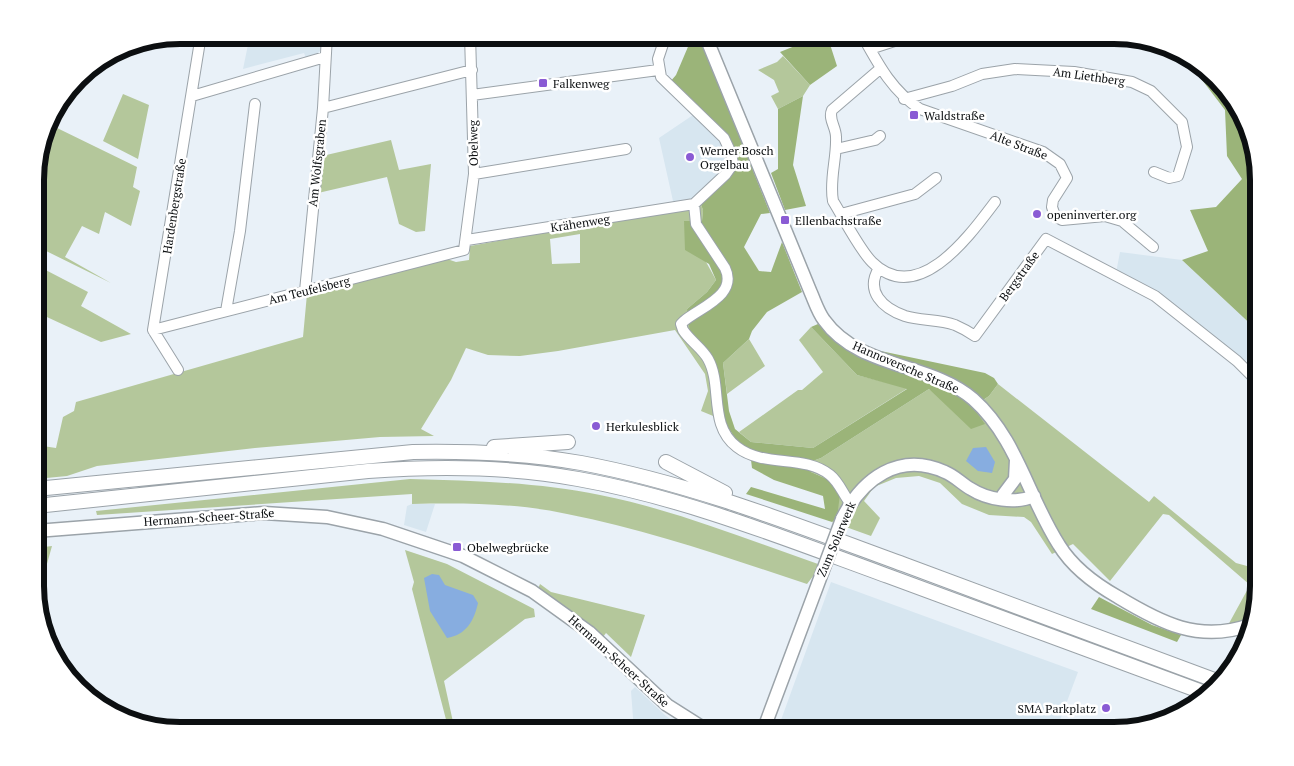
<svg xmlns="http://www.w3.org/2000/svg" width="1294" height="766" font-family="'PT Serif',serif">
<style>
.built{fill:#d7e6f0}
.green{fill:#b4c79b;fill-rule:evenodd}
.forest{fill:#9bb479}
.water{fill:#87ade0}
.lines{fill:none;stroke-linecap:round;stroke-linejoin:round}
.minor-casing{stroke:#9ba3a9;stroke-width:12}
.major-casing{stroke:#9ba3a9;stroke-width:15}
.highway-casing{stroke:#9ba3a9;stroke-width:16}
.minor{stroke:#fff;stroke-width:10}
.major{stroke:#fff;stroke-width:12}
.highway{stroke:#fff;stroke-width:14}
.major-bridge-casing{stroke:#9ba3a9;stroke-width:15;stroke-linecap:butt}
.major-bridge{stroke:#fff;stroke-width:12}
.poi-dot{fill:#8a5bd4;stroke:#fff;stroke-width:2}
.labels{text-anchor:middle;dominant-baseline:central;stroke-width:5;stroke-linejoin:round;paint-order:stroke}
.street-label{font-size:12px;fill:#0c0f11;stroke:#fff}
.poi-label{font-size:12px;fill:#0c0f11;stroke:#fff;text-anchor:start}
.rim{fill:none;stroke:#0c0f11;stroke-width:6}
</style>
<rect width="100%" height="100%" fill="#e9f1f8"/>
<!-- built -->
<path class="built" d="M 250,35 L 322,35 L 320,51 L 315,56 L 306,58 L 304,53 L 243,69 Z
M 699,111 L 734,153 L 727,177 L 675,210 L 659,138 Z
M 1120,252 L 1182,260 L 1259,332 L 1259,351 L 1245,361 L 1155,292 L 1116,273 Z
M 412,504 L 435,504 L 426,532 L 404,525 L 407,506 Z
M 831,582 L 1078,672 L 1056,731 L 777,731 Z
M 635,687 L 666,716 L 687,731 L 634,731 L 631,691 Z"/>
<!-- green -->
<path class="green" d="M 783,56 L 810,85 L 803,96 L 778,109 L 771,96 L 779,92 L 774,80 L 758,70 L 777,62 Z
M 123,94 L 149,105 L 138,159 L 103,141 Z
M 55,127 L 137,167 L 133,187 L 140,191 L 131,226 L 105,212 L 99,234 L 82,226 L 65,257 L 111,283 L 36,246 L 36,187 Z
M 391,140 L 399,170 L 431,164 L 425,231 L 416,232 L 399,224 L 387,177 L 318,193 L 322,156 Z
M 700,202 L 703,210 L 702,222 L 684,222 L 716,280 L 707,292 L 687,309 L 709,355 L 723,420 L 701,411 L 708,391 L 705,374 L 675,330 L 558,351 L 520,356 L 488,355 L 466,348 L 451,380 L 421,429 L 434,436 L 380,437 L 255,448 L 97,466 L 67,476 L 36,479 L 36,445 L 56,448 L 63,417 L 74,411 L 76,402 L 303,337 L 307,294 L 447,259 L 456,262 L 469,260 L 470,246 L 632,217 ZM 580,234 L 580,263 L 552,264 L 550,239 Z
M 36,265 L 88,292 L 81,306 L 131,334 L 101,342 L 36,312 Z
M 811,327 L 857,375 L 908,388 L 813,448 L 751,442 L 739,432 L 798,390 L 802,390 L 823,372 L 799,340 Z
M 749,339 L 765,366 L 727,394 L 723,363 Z
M 998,384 L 1149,502 L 1154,496 L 1236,563 L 1247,566 L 1259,551 L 1259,596 L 1251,621 L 1227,627 L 1250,585 L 1169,515 L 1163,514 L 1110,581 L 1073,544 L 1052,554 L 1031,522 L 1024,517 L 989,515 L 962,504 L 940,483 L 919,476 L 896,478 L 874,487 L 864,501 L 880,518 L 871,536 L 832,522 L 837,517 L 829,480 L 811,472 L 810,462 L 821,458 L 929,389 L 984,423 L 972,408 L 989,396 Z
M 410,479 C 474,481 538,482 600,495 C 675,510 746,539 818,564 L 814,575 L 807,584 C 728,558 649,530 567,514 C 517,503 464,503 412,504 L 412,494 L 97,515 L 96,511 Z
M 52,546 L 36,603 L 36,548 Z
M 405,550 L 447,564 L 534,609 L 535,617 L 525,619 L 444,681 L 455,731 L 449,731 L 412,589 L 414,582 Z
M 540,584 L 551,592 L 645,615 L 631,657 L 606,633 L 603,637 L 538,589 Z"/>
<!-- forest -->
<path class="forest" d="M 693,35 L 699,35 L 770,213 L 761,214 L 744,247 L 759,271 L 771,272 L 782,242 L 802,292 L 767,312 L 752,331 L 749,339 L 723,363 L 729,411 L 735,429 L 751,442 L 813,448 L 907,389 L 857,375 L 811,327 L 818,324 L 838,342 L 985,373 L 994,378 L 998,384 L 989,396 L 973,407 L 985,424 L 971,429 L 929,389 L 821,458 L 810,462 L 811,472 L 829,480 L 840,494 L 837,518 L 832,522 L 746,494 L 751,487 L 825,509 L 823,496 L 774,480 L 752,468 L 750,452 L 739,444 L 723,420 L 716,370 L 690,333 L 687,309 L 707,292 L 716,280 L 709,264 L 685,250 L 684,221 L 702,221 L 703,210 L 700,202 L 727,177 L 734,153 L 670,82 L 676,75 Z
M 822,35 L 827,35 L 837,66 L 810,85 L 780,52 Z
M 1188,55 L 1239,107 L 1259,170 L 1259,332 L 1182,260 L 1208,251 L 1190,210 L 1216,207 L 1242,179 L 1227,156 L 1225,110 L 1186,59 Z
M 803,96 L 793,165 L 806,206 L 785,210 L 771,173 L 778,169 L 778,109 Z
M 1099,597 L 1152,625 L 1181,635 L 1177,642 L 1091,609 Z"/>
<!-- water -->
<path class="water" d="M 986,447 L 995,462 L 992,473 L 978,471 L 966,461 L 973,448 Z
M 432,574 L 439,575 L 445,585 L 473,595 L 478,603 C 474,621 466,635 447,638 L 430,611 L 424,578 Z"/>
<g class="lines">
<!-- minor casing -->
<g class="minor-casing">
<path id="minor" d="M 650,35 L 664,41
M 666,35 L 658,59 L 661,77 L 724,138 L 731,153 L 733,164 L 726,174 L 694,204 L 696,224 L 725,268 C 738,295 701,307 684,321 L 681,324 L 683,330 C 690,341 702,348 708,359 C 723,386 708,425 737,447 C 764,468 804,454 830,475 C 839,482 843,494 850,503
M 862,35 C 878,64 892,91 920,109 L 1043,152 L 1060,164 L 1067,178 L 1053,200 L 1052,207 L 1055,216 L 1062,220 L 1105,216 L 1122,221 L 1153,247
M 870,49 L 913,35
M 881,68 L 832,110 C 828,119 836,127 836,137 C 837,158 829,180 833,201 C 843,217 859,249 872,262 C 918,308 970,235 995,202
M 472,95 L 658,70
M 192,96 L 325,57
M 904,99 L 952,86 L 982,74 L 1015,69 L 1074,72 L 1132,82 L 1151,91 L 1182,122 L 1187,147 L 1178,176 L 1169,178 L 1154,172
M 323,108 L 472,70
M 53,122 L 62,99
M 836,149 L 875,140 L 880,136
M 474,174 L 626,149
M 841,214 L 915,194 L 936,178
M 467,240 L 694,204
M 879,268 C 865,291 882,308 905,316 C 921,321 939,319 955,325 C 962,328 969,332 975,336 L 1046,239 L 1155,296 L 1237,361 L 1259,383
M 305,291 L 323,108 L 327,35
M 226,311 L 240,231 L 255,104
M 153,330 L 464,250 L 474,174 L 470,35
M 178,370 L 153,330 L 201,35"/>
</g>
<!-- major casing -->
<g class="major-casing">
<path id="major" d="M 705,35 L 811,293 C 815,302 818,312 824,320 C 859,369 930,362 973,399 C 1017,438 1028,497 1059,545 C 1073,568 1095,584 1118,597 C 1161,623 1199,643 1250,625
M 1003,495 L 1015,479 L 1016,460
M 842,519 C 862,479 899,451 945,472 C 955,476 962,484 971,489 C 988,500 1016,504 1034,496
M 36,531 L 264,513 L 327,517 L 383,529 L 463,556 L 532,591 L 589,632 L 667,705 L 708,731
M 763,731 L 822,573"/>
</g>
<!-- highway casing -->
<g class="highway-casing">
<path id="highway" d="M 494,447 L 568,442
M 666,462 L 725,493
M 36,489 L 413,452 C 469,451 526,453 581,463 C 694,484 801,527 908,566 C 1011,605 1114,643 1217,681
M 36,506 L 368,471 C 438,466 508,466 578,479 C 685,498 786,539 888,576 C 994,615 1099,654 1205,693"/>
</g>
<!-- minor -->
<use href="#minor" class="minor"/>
<!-- major -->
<use href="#major" class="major"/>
<!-- highway -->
<use href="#highway" class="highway"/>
<!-- major-bridge casing -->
<g class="major-bridge-casing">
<path id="major-bridge" d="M 822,573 L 842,519"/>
</g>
<!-- major-bridge -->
<use href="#major-bridge" class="major-bridge"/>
</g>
<!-- markers -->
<g class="poi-dot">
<rect x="538" y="78" width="10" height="10" rx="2.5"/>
<rect x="909" y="110" width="10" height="10" rx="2.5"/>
<circle cx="690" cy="157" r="5"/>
<circle cx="1037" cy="214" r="5"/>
<rect x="780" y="215" width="10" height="10" rx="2.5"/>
<circle cx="596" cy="426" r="5"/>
<rect x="452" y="542" width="10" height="10" rx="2.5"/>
<circle cx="1106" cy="708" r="5"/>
</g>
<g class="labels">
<!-- street labels -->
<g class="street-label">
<text transform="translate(1089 76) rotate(8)">Am Liethberg</text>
<text transform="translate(473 143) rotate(-91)">Obelweg</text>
<text transform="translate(1019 145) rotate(21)">Alte Straße</text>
<text transform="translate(317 163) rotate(-84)">Am Wolfsgraben</text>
<text transform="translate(174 206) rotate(-81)">Hardenbergstraße</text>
<text transform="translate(580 223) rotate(-9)">Krähenweg</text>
<text transform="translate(1019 276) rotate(-54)">Bergstraße</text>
<text transform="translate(309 290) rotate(-14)">Am Teufelsberg</text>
<text transform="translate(906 367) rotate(23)">Hannoversche Straße</text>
<text transform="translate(209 517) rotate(-4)">Hermann-Scheer-Straße</text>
<text transform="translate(836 539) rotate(-67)">Zum Solarwerk</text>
<text transform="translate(619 661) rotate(42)">Hermann-Scheer-Straße</text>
</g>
<!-- poi labels -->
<g class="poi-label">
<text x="553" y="83">Falkenweg</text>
<text x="924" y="115">Waldstraße</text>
<text x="700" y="150">Werner Bosch<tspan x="700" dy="14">Orgelbau</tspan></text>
<text x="1047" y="214">openinverter.org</text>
<text x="795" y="220">Ellenbachstraße</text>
<text x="606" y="426">Herkulesblick</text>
<text x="467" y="547">Obelwegbrücke</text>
<text x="1096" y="708" text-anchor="end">SMA Parkplatz</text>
</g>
</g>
<!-- crop -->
<path d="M0 0H1294V766H0ZM180 44H1114A136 136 0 0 1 1250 180V586A136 136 0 0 1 1114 722H180A136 136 0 0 1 44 586V180A136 136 0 0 1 180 44Z" fill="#fff" fill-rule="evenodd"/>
<path class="rim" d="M180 44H1114A136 136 0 0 1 1250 180V586A136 136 0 0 1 1114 722H180A136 136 0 0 1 44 586V180A136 136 0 0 1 180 44Z"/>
</svg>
